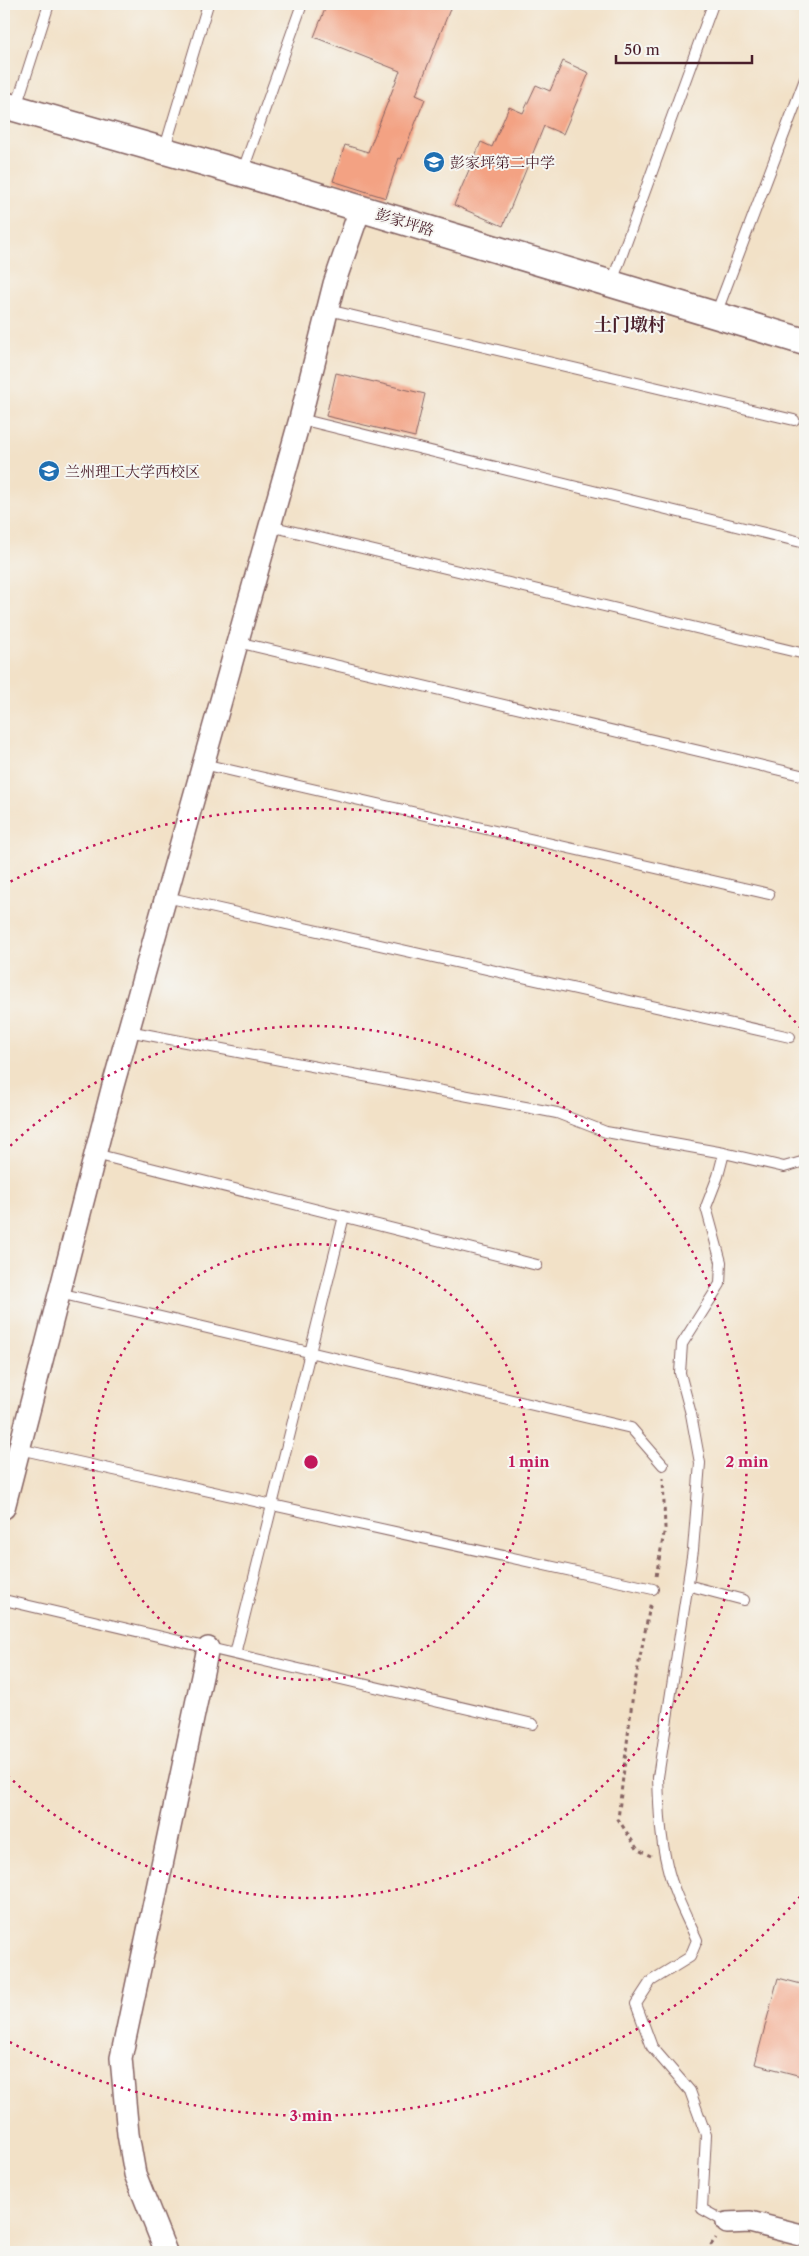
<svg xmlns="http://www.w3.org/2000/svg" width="809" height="2256" font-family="'Libre Caslon Text','Noto Serif SC',serif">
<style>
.building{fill:#f3a283}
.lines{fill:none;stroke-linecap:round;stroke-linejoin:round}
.service-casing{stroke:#856362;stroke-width:12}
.minor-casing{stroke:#856362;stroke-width:24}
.tertiary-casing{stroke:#856362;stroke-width:29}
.path{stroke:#856362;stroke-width:3;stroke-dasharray:4 4;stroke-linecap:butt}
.service{stroke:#fff;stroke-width:10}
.minor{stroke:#fff;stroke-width:21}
.tertiary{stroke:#fff;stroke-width:26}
.ring{fill:none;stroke:#c2185b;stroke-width:2.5;stroke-dasharray:2.5 5}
.labels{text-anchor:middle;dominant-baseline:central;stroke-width:4;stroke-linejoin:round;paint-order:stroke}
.poi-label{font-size:15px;fill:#4a1f2b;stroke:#f6f6f2;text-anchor:start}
.street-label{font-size:15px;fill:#4a1f2b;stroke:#f6f6f2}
.quarter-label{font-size:18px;font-weight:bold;fill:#4a1f2b;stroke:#f6f6f2}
.centre{fill:#c2185b;stroke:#f6f6f2;stroke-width:2.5}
.ring-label{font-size:15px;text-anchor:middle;font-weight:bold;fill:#c2185b;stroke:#f6f6f2;stroke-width:4;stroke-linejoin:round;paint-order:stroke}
</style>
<rect width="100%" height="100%" fill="#f6f6f2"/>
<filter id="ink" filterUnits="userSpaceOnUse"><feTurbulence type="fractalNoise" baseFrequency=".02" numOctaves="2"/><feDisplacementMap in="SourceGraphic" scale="10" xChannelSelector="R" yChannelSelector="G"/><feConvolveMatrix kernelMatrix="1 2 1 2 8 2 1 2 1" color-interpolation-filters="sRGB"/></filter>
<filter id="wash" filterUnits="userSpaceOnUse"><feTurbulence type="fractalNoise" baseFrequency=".0096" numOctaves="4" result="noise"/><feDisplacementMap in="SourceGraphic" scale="20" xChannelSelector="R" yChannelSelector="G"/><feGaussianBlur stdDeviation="1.12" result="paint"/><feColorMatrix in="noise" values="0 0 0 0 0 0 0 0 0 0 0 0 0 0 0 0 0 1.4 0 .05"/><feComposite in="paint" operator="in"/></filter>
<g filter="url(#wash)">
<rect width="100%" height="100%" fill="#f2e1c7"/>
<g id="blocks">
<!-- building -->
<path class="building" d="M 327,4 L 452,4 L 416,95 L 425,99 L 401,159 L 399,158 L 386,198 L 333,181 L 345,145 L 368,152 L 400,71 L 314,37 Z
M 563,61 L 589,73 L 563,134 L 544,126 L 503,226 L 454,205 L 481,142 L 492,147 L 509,107 L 523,113 L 536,85 L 550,91 Z
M 336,373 L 425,394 L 415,437 L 326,416 Z
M 778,1978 L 805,1985 L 805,2077 L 755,2064 Z"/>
</g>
</g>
<g filter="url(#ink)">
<use href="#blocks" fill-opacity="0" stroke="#856362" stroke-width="1"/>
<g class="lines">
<!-- service casing -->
<g class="service-casing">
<path id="service" d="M 16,107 L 49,4
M 164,151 L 208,4
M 242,173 L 302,4
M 612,282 L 713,4
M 328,310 L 794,420
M 716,314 L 805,79
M 300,419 L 805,543
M 270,526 L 805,654
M 237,642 L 805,776
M 203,764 L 769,894
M 166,897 L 790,1037
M 128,1031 L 557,1113 L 606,1132 L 724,1153 L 784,1167 L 805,1161
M 724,1153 L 718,1176 L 706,1207 L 721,1262 L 720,1284 L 682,1344 L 680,1373 L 691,1414 L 700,1463 L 693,1550 L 658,1777 C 659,1806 660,1837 667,1865 C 673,1892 686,1916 697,1940 L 690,1957 L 651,1981 L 636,2004 L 652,2047 L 690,2091 L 706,2135 L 702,2209 L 727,2223
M 95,1154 L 537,1265
M 59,1293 L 631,1428 L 663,1465
M 19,1449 L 653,1589
M 687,1585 L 744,1600
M 4,1600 L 533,1724
M 235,1654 L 344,1216"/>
</g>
<!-- minor casing -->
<g class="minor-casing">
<path id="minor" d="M 4,1508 L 112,1089 L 300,419 L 334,284 L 360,209
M 727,2223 L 750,2222 L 805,2236
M 166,2252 L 135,2174 L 128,2134 L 121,2058 L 208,1648"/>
</g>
<!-- tertiary casing -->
<g class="tertiary-casing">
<path id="tertiary" d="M 4,105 L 242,173 L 805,342"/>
</g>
<!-- path -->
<path class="path" d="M 656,1576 L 665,1528 L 663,1478
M 651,1856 L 638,1850 L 618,1819 L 633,1693 L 651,1601
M 706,2252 L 716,2238"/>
<!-- service -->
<use href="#service" class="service"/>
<!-- minor -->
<use href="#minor" class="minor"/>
<!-- tertiary -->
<use href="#tertiary" class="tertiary"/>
</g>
</g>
<!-- distance rings -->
<g class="ring">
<circle cx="311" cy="1462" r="218"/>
<path d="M5 1151A436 436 0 1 1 5 1773"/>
<path d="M805 1891A654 654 0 0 1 4 2039M4 885A654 654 0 0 1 805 1033"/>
</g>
<!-- icons -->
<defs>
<g id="school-disc" transform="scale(1.125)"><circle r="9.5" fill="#1f6fb2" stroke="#f6f6f2"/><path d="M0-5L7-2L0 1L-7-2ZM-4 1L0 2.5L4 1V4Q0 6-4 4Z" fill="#fff"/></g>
<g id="university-disc" transform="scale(1.125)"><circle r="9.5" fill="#1f6fb2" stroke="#f6f6f2"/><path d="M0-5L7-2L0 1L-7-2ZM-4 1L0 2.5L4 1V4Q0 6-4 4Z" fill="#fff"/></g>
</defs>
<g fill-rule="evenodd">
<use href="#school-disc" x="434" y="162"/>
<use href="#university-disc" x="49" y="471"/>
</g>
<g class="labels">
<!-- poi labels -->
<g class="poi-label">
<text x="450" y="162">彭家坪第二中学</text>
<text x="65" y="471">兰州理工大学西校区</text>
</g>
<!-- street labels -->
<g class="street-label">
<text transform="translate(405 222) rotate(17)">彭家坪路</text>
</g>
<!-- quarter labels -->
<g class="quarter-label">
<text x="630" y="325">土门墩村</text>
</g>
</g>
<circle cx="311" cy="1462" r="8" class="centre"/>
<g class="ring-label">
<text x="529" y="1467">1 min</text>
<text x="747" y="1467">2 min</text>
<text x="311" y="2121">3 min</text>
</g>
<!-- margin -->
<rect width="809" height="2256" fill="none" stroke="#f6f6f2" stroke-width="20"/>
<!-- scale -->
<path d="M616 55v8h136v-8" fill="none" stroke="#4a1f2b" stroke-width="2.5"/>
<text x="624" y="55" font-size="15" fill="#4a1f2b" stroke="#f6f6f2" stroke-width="4" paint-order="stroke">50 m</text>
</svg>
